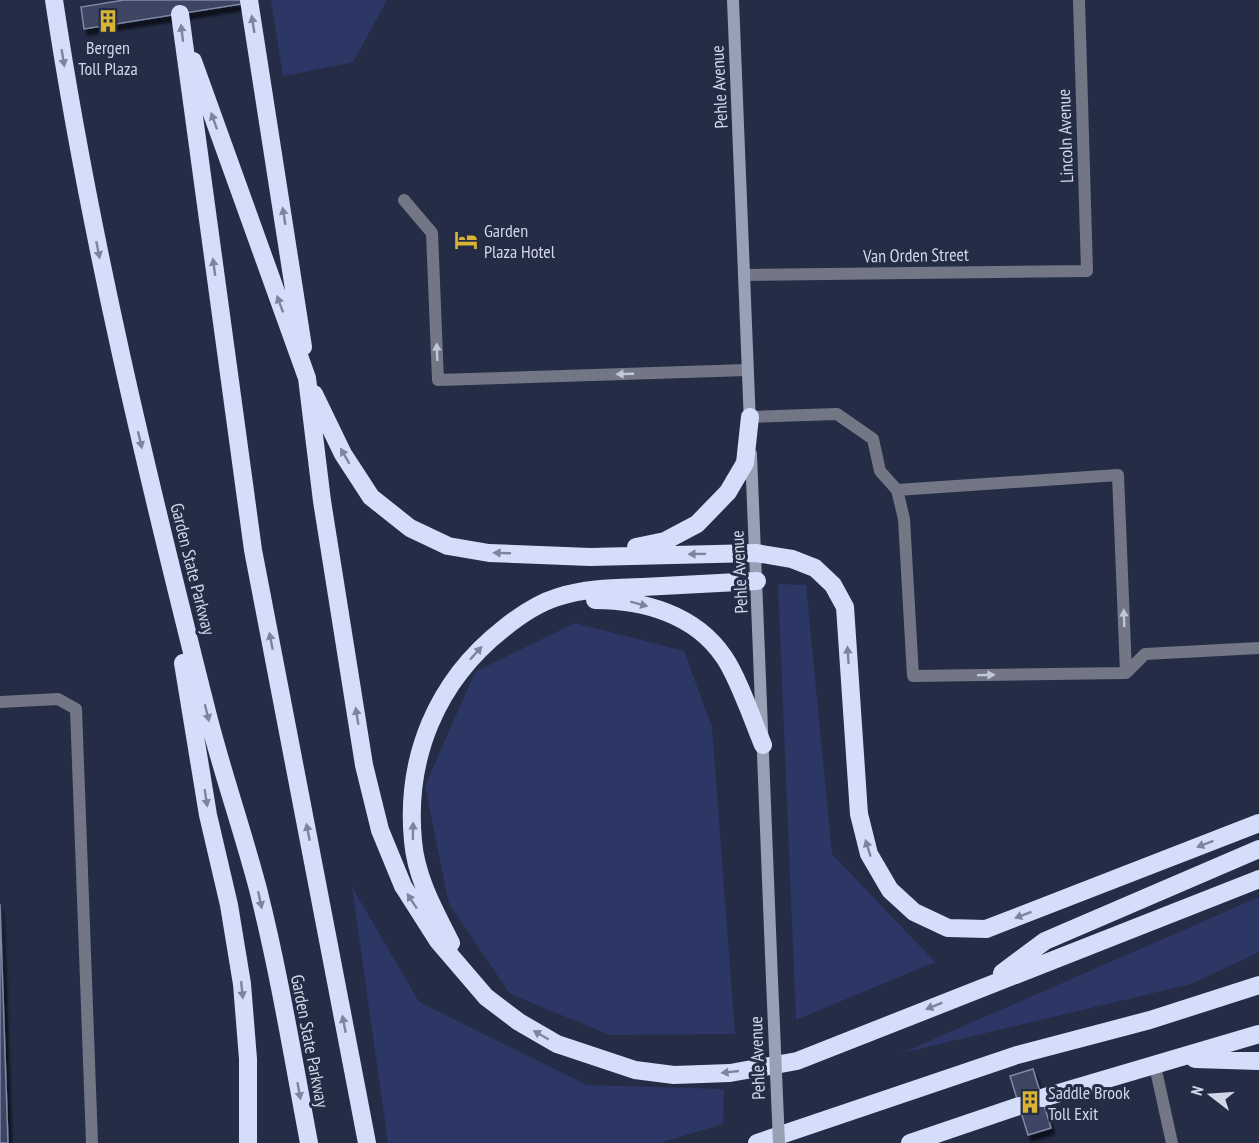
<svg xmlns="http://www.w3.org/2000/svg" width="1259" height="1143" font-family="'PT Sans Narrow',sans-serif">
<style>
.green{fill:#2c3766}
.building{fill:#3d4562;stroke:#7e88a8;stroke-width:1.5;filter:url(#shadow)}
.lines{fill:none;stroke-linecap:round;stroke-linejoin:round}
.highway-tunnel{stroke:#3e465e;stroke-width:18;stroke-dasharray:18 9;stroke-linecap:butt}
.lane{stroke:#727685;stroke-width:12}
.street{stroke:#727685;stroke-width:12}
.secondary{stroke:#98a0b6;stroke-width:12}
.highway{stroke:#d4ddf9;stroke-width:18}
.secondary-bridge{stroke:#98a0b6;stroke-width:12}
.oneway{fill:#7c84a0}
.oneway2{fill:#c3c8d9}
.labels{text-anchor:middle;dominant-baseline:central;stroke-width:6;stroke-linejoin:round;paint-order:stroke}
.poi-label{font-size:18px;fill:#d1d7e8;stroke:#242c46;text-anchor:start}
.street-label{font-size:18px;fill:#d1d7e8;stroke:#242c46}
</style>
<defs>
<filter id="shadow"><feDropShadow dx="3.5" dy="6" stdDeviation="1.5" flood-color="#0009"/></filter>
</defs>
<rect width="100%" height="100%" fill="#242c46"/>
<!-- green -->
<path class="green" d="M 271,0 L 387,0 L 353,62 L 283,76 Z
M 778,584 L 806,585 L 832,854 L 935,962 L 796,1020 Z
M 575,623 L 684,651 L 712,727 L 735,1034 L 610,1035 L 510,994 L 449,904 L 425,786 L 475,672 Z
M 352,887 L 419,1002 L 587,1085 L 724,1089 L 723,1124 L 660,1143 L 388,1143 Z
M 1259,897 L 1259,952 L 1191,984 L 902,1053 Z"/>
<!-- building -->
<path class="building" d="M 124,0 L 241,0 L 242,4 L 84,29 L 81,7 Z
M 0,904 L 8,1143 L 0,1143 Z
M 1033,1069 L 1051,1128 L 1028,1135 L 1010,1076 Z"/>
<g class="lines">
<!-- highway-tunnel -->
<path class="highway-tunnel" d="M 1019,1106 L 1042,1098"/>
<!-- lane -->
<path class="lane" d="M 404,200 L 432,233 L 438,380 L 747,370
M 750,417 L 837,414 L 873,439 L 880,471 L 897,490 L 904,519 L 913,676 L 1126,673 L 1118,475 L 897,490
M 1126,673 L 1145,654 L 1259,648
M 0,702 L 58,699 L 76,709 L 92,1143
M 1155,1066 L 1172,1143"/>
<!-- street -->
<path class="street" d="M 746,275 L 1087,271 L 1079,0"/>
<!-- secondary -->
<path class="secondary" d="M 733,0 L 750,424
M 751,454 L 772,980"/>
<!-- highway -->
<path class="highway" d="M 54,0 C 90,239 147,474 206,708 C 221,769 242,828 258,889 C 279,972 293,1058 309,1143
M 249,0 L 303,347
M 180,14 L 253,550 L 367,1143
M 193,61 L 307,378 L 322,501 L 364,765 L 380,830 L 403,886 L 438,941 L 486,997 L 519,1022 L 557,1044 L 635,1070 L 674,1075 L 730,1073 L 797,1061 L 1259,879
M 314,394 L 343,454 L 371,497 L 410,528 L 448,546 L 489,553 L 590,557 L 756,553 L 792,559 L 815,568 L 833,585 L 845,607 L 859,814 L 869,854 L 890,890 L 914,912 L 948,928 L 986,929 L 1259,823
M 636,547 L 665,541 L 697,524 L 728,492 L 745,463 L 750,417
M 595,600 C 643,600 695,614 724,657 C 738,677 753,721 763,745
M 183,663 L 208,815 L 229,905 L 242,984 L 248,1059 L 248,1143
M 451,943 C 435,911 416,878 413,841 C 405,757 437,681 503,629 C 519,616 538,603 558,597 C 586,588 615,588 643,587 C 681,585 719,583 757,581
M 1002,973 L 1045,941 L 1259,849
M 1195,1059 L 1259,1061
M 1042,1098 L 1259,1034
M 757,1143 L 1017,1055 L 1150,1020 L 1259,985
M 910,1143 L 1019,1106"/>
<!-- secondary-bridge -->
<path class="secondary-bridge" d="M 772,980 L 779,1143"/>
</g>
<!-- one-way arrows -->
<defs><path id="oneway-solid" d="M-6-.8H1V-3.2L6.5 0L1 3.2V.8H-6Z" transform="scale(1.5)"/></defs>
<g class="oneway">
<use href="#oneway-solid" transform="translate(253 24) rotate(-99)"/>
<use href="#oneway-solid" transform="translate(182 33) rotate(-97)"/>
<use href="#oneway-solid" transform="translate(63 58) rotate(81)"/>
<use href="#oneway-solid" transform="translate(214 121) rotate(-110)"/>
<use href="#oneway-solid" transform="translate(284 216) rotate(-99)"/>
<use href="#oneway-solid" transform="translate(98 250) rotate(79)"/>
<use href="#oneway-solid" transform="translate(214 267) rotate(-98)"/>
<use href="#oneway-solid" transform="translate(280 304) rotate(-110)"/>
<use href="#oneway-solid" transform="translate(140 440) rotate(77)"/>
<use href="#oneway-solid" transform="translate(345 456) rotate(-120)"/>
<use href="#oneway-solid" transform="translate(502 553) rotate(-178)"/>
<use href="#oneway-solid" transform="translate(697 554) rotate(179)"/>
<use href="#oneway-solid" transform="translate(639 604) rotate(15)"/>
<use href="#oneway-solid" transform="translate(271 641) rotate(-101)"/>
<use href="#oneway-solid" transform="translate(476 653) rotate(-48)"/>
<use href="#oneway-solid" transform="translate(848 655) rotate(-94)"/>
<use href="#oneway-solid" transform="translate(207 713) rotate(76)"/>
<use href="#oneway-solid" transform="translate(357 716) rotate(-99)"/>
<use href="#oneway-solid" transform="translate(206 798) rotate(81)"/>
<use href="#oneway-solid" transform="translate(413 831) rotate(-89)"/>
<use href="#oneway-solid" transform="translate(308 832) rotate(-101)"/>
<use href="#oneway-solid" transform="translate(1205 844) rotate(159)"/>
<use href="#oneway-solid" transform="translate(868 848) rotate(-107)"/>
<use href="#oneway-solid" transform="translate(260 900) rotate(78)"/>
<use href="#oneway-solid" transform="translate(412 901) rotate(-123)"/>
<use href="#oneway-solid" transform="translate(1023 915) rotate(159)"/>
<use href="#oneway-solid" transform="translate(242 990) rotate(84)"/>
<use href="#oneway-solid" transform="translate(934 1006) rotate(158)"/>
<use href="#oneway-solid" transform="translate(344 1024) rotate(-101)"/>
<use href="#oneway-solid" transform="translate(541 1035) rotate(-150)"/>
<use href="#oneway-solid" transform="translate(730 1072) rotate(174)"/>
<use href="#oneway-solid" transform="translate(299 1091) rotate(80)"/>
</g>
<g class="oneway2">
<use href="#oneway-solid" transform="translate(437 352) rotate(-92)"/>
<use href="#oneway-solid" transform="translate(625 374) rotate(178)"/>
<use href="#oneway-solid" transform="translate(1124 618) rotate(-92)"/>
<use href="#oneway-solid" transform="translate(986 675) rotate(-1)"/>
</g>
<!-- icons -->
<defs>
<g id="building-bare" transform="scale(1.8)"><path d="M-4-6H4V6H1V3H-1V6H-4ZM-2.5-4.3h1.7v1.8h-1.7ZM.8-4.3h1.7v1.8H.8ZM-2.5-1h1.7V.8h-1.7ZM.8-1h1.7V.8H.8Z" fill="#d9b334" stroke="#242c46" stroke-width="2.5" paint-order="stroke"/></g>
<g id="hotel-bare" transform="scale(1.8)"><path d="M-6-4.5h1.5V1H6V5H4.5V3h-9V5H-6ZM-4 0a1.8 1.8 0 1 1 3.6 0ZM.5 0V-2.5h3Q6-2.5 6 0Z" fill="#d9b334" stroke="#242c46" stroke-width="2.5" paint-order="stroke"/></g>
</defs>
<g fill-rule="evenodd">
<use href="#building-bare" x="108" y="21"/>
<use href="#hotel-bare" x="466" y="240"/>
<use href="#building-bare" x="1030" y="1102"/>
</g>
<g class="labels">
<!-- poi labels -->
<g class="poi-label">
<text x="108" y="47" text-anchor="middle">Bergen<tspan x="108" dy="21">Toll Plaza</tspan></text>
<text x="484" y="230">Garden<tspan x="484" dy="21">Plaza Hotel</tspan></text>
<text x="1048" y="1092">Saddle Brook<tspan x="1048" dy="21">Toll Exit</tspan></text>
</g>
<!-- street labels -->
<g class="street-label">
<text transform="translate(719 87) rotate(-93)">Pehle Avenue</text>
<text transform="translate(1065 136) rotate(-92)">Lincoln Avenue</text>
<text transform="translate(916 255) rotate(-1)">Van Orden Street</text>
<text transform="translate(193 569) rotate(76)">Garden State Parkway</text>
<text transform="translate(739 572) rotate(-93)">Pehle Avenue</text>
<text transform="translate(310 1041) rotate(79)">Garden State Parkway</text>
<text transform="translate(757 1058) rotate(-92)">Pehle Avenue</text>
</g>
</g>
<!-- north arrow -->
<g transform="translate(1211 1095) rotate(287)" stroke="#242c46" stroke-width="4.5" paint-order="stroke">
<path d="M0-4.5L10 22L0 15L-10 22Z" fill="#d1d7e8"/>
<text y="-9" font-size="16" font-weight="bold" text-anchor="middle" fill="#d1d7e8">N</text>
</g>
</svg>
